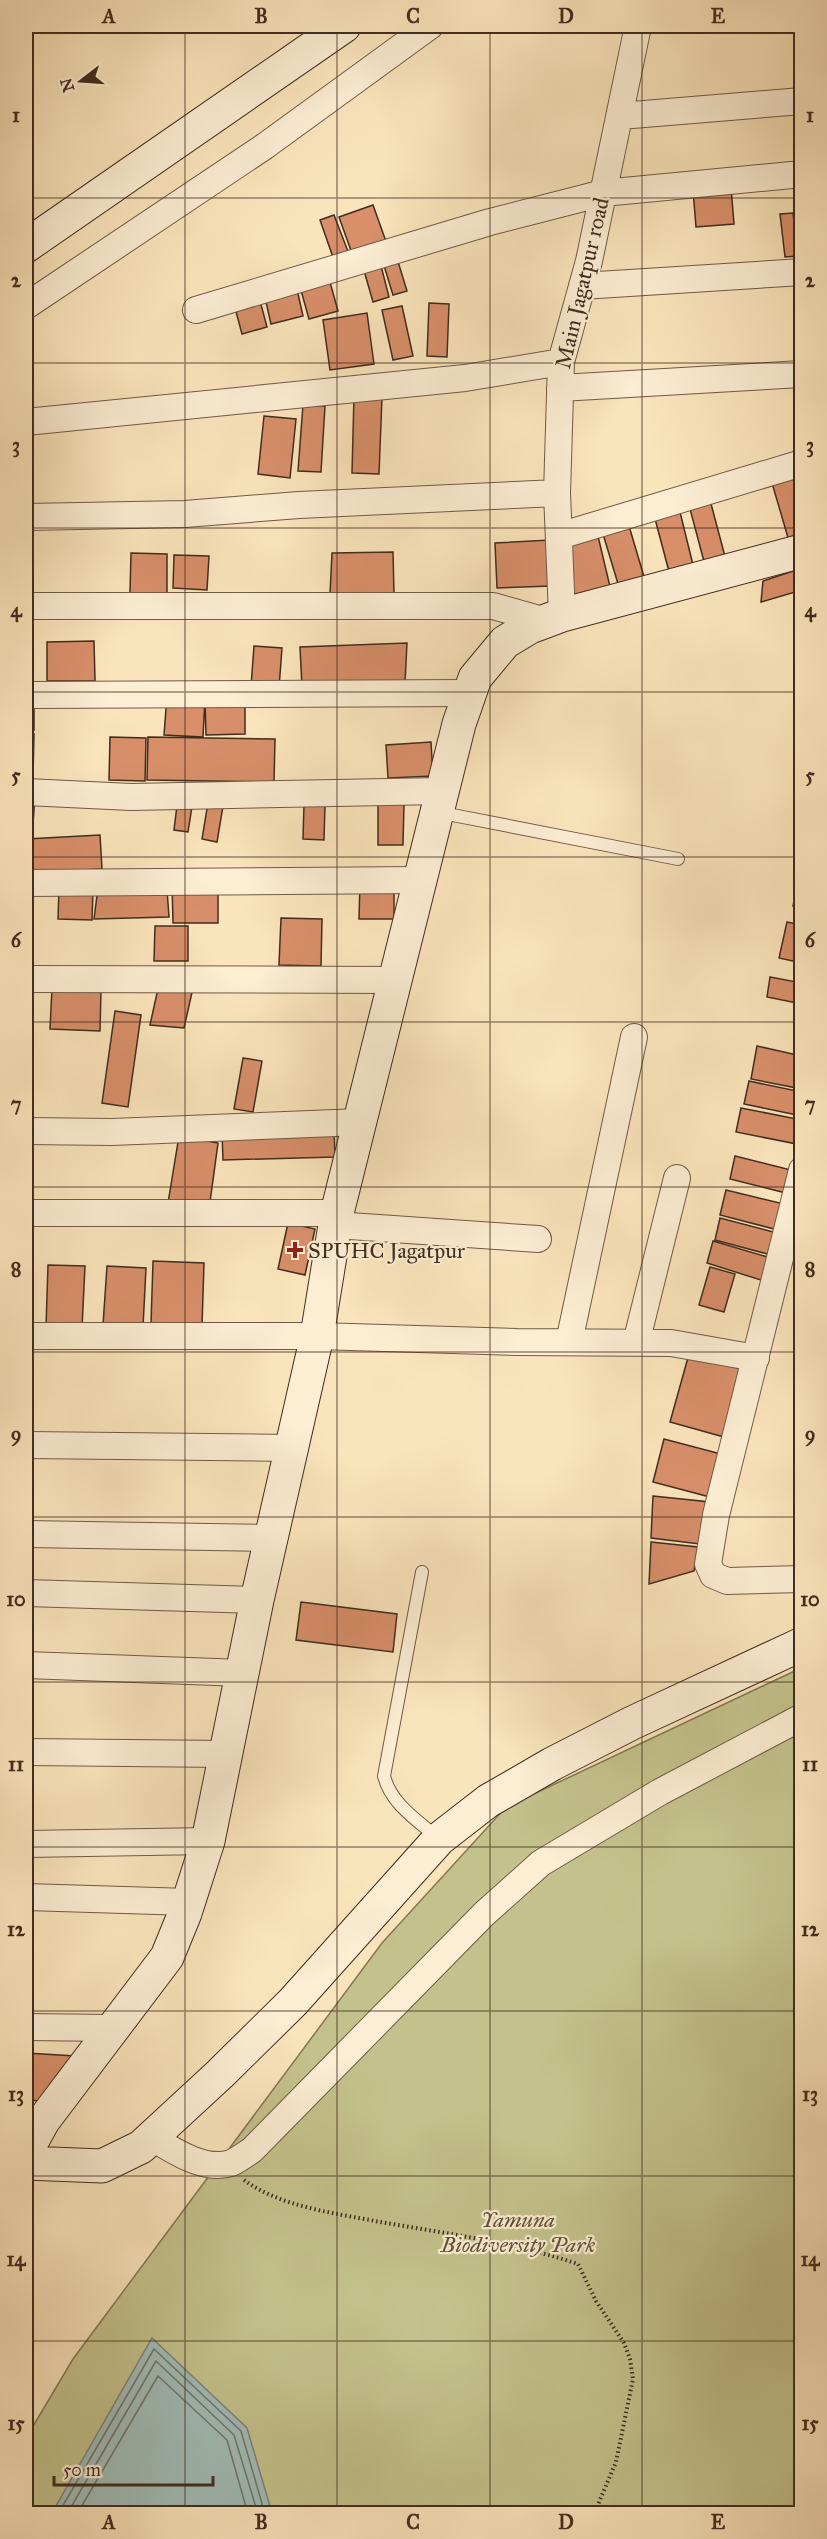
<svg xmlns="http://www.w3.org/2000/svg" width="827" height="2539" font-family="'IM FELL Great Primer',serif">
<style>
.green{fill:#c4c28c;stroke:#827756;stroke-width:1.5}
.water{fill:#a1bdb9;stroke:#7b837b;stroke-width:1.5}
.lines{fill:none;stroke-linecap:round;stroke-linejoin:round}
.shore{stroke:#71746c;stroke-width:1.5}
.building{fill:#d88f6a;stroke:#412c1f;stroke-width:1.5}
.lane-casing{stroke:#6f5a46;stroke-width:14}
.street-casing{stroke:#6f5a46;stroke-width:28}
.secondary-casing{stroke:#412c1f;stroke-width:35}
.path{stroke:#412c1f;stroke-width:4;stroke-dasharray:1.5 3;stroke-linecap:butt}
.lane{stroke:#fcedd3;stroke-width:12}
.street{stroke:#fcedd3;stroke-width:26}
.secondary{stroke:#fcedd3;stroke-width:33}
.grid{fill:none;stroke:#412c1f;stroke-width:1.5;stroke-opacity:0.55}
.poi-dot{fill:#8f2418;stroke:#fcedd3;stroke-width:2}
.labels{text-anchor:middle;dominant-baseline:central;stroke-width:4.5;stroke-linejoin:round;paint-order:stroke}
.street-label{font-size:22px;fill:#412c1f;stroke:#fcedd3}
.poi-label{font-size:22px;fill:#412c1f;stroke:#fcedd3;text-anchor:start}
.park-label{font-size:22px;font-style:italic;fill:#62523a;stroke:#fcedd3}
.neatline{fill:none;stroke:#412c1f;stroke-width:2}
.grid-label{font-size:20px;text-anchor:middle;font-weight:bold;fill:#412c1f}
</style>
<rect width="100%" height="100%" fill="#fae4bb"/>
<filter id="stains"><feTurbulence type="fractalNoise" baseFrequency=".00333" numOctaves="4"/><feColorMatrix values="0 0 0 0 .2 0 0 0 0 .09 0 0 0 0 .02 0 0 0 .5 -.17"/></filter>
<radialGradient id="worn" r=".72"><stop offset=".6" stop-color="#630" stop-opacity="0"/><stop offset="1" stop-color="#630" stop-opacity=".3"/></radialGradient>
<!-- green -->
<path class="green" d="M 801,1668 L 801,2513 L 26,2514 L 26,2438 L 73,2359 L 382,1943 L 506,1807 Z"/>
<!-- water -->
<path class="water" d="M 152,2338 L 247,2428 L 272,2513 L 52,2513 Z"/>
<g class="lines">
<!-- shore -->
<path class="shore" d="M 58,2514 L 154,2349 L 241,2431 L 265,2514
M 67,2514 L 156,2361 L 234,2435 L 258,2514
M 77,2514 L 158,2376 L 227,2440 L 248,2514"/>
</g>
<!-- building -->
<path class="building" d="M 731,187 L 734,224 L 696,227 L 693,190 Z
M 373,205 L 388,247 L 354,259 L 339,217 Z
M 802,212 L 802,256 L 801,256 L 795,213 Z
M 793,213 L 798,256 L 785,257 L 780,214 Z
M 334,215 L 349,254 L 334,260 L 320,220 Z
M 396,255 L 407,291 L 393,295 L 382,259 Z
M 380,262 L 389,297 L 373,302 L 363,267 Z
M 328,275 L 338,311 L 309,319 L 299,283 Z
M 296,285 L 303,316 L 271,324 L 264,293 Z
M 259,297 L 267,327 L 242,334 L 234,304 Z
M 429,303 L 449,304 L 447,357 L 427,356 Z
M 402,306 L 413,356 L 393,360 L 382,310 Z
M 367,313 L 374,364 L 330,370 L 323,320 Z
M 354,396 L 382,397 L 379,474 L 352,473 Z
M 303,405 L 325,406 L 321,472 L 298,471 Z
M 264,416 L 296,419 L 290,478 L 258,474 Z
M 793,477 L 802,507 L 802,538 L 789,541 L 772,483 Z
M 710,500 L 727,564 L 706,569 L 689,505 Z
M 679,508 L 695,573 L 671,579 L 654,515 Z
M 629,526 L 645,580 L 619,587 L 603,534 Z
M 597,532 L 612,595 L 573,609 L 568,539 Z
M 550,540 L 552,586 L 497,588 L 495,543 Z
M 393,552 L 394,593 L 330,594 L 332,553 Z
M 131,553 L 167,554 L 167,594 L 130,593 Z
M 174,555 L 209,556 L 207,590 L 173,588 Z
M 802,568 L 802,590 L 761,602 L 763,581 Z
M 33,611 L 26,651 L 26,612 Z
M 94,641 L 95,681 L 47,681 L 47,642 Z
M 407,643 L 405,683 L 302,687 L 300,647 Z
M 254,646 L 282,648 L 279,688 L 251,686 Z
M 167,696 L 205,698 L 203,737 L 164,735 Z
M 26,697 L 34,697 L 34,730 L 26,730 Z
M 205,699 L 245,699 L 245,734 L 206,735 Z
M 26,734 L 34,734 L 33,775 L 26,775 Z
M 110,737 L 146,738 L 145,781 L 109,780 Z
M 148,737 L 275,739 L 274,782 L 147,780 Z
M 431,742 L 433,776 L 388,778 L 386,745 Z
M 26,794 L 35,795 L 32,838 L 26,837 Z
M 178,797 L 193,800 L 188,832 L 174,830 Z
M 208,803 L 223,806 L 217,842 L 202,839 Z
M 378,803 L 404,803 L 403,845 L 378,845 Z
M 304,804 L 325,805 L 324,840 L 303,839 Z
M 100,835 L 102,869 L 26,873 L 26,839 Z
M 802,866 L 802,908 L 793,906 Z
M 218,883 L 218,923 L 173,923 L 172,884 Z
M 360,883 L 394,884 L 394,919 L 359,919 Z
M 59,888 L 93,889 L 92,920 L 58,919 Z
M 98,888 L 167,889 L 169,917 L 94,919 Z
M 281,918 L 322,919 L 321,966 L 279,965 Z
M 787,922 L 802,925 L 802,963 L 779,958 Z
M 155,926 L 188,926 L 188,961 L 154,961 Z
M 770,977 L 802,983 L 802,1004 L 767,997 Z
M 159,984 L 193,988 L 184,1028 L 150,1025 Z
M 52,988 L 101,990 L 100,1031 L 50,1029 Z
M 115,1011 L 141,1015 L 128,1107 L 102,1103 Z
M 757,1046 L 802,1056 L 802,1089 L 751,1079 Z
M 243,1058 L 262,1061 L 253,1112 L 234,1109 Z
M 749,1081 L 802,1092 L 802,1116 L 744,1104 Z
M 741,1108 L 802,1120 L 797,1144 L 736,1132 Z
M 334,1128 L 335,1157 L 223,1160 L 222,1132 Z
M 179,1136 L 218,1143 L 210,1202 L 168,1203 Z
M 735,1156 L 791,1170 L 786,1193 L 730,1179 Z
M 726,1190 L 784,1204 L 778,1230 L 720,1215 Z
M 720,1218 L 777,1233 L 771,1255 L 715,1240 Z
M 288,1223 L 315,1229 L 305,1275 L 278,1269 Z
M 713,1241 L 771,1258 L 764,1281 L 707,1263 Z
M 153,1261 L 204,1263 L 202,1326 L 151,1324 Z
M 48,1265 L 85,1266 L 82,1328 L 46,1327 Z
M 107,1266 L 146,1268 L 143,1327 L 103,1325 Z
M 710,1267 L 735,1274 L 724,1312 L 699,1305 Z
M 689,1354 L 743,1369 L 724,1437 L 670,1422 Z
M 664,1439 L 721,1454 L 710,1497 L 653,1482 Z
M 653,1496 L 710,1502 L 700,1544 L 651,1538 Z
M 651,1542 L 698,1547 L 694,1571 L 649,1584 Z
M 301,1602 L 397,1614 L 393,1652 L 296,1640 Z
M 26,2053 L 75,2056 L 42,2101 L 26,2100 Z"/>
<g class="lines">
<!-- lane casing -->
<g class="lane-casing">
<path id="lane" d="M 437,812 L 678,859
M 422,1572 L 384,1776 C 391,1804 417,1820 438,1838"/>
</g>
<!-- street casing -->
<g class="street-casing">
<path id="street" d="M 620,116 L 802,101
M 582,286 L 802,272
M 26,306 L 265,146 L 430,26
M 196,310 L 490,222 L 603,193 L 802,174
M 560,388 L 802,374
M 26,422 L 465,378 L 561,362
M 26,517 L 185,514 L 299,505 L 557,493
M 559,536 L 802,463
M 26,606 L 493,606 L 546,621
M 562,615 L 557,493 L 561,362 L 589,261 L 638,26
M 26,695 L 470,693
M 26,792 L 131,797 L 441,791
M 26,883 L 419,880
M 26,979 L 396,980
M 26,1131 L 112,1132 L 360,1122
M 802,1170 L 716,1515 L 708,1564 L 713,1575 L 727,1581 L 802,1579
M 26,1213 L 337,1213
M 335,1225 L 538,1239
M 26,1336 L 317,1336 L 516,1342 L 671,1343 L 756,1358
M 569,1342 L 634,1037
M 636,1343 L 677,1178
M 26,1445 L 292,1448
M 26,1534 L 273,1538
M 26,1593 L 257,1600
M 26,1665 L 243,1673
M 26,1752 L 227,1754
M 26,1844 L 208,1841
M 26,1897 L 189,1902
M 26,2027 L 112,2028
M 151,2137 C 172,2150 205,2172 231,2163 C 238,2160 246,2154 252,2150 L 484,1914 L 541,1863 L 660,1792 L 802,1717"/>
</g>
<!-- secondary casing -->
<g class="secondary-casing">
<path id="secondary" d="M 26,246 L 344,26
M 26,2152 L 43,2121 L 167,1957 L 185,1913 L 208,1841 L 257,1600 L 317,1336 L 337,1213 L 459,724 L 475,678 L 505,642 L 530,627 L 562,615 L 802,551
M 26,2163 L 102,2166 L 141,2147 L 220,2074 L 293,2002 L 439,1839 L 488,1801 L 552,1764 L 632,1723 L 802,1644"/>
</g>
<!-- path -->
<path class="path" d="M 244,2180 C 279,2206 333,2213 375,2221 C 442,2233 513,2242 578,2264 L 596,2301 L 624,2343 L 630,2359 L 633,2379 L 616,2462 L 594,2514"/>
<!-- lane -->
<use href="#lane" class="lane"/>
<!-- street -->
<use href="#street" class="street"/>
<!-- secondary -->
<use href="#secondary" class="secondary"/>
</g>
<!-- grid -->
<path class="grid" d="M 185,26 L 185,2514M 337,26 L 337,2514M 490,26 L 490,2514M 642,26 L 642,2514M 26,198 L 802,198M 26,363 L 802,363M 26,528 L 802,528M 26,692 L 802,692M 26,857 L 802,857M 26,1022 L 802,1022M 26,1187 L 802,1187M 26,1352 L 802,1352M 26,1517 L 802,1517M 26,1682 L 802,1682M 26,1847 L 802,1847M 26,2011 L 802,2011M 26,2176 L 802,2176M 26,2341 L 802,2341"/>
<!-- markers -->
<path class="poi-dot" d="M292 1241h6v6h6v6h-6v6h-6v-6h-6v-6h6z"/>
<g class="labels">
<!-- street labels -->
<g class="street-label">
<text transform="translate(582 283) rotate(-77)">Main Jagatpur road</text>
</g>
<!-- poi labels -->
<g class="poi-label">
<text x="308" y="1250">SPUHC Jagatpur</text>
</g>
<!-- park labels -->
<g class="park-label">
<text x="518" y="2219">Yamuna<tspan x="518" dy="25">Biodiversity Park</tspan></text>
</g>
</g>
<!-- margin -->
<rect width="827" height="2539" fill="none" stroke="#fae4bb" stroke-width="66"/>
<!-- north arrow -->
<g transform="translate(81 81) rotate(253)" stroke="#fcedd3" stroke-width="4.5" paint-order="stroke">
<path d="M0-4.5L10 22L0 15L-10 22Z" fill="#412c1f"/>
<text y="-9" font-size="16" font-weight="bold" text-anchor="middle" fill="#412c1f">N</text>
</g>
<!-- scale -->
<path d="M54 2476v9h159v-9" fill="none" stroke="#412c1f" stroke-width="3"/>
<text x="63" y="2476" font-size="18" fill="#412c1f" stroke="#fcedd3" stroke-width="4.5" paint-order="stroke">50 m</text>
<rect x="33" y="33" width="761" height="2473" class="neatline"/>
<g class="grid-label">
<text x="109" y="23">A</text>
<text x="261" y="23">B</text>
<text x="413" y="23">C</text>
<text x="566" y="23">D</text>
<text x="718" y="23">E</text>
<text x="16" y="122">1</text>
<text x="810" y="122">1</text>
<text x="16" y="287">2</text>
<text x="810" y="287">2</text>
<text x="16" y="452">3</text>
<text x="810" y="452">3</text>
<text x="16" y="617">4</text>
<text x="810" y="617">4</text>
<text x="16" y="782">5</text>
<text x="810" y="782">5</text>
<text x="16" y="947">6</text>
<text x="810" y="947">6</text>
<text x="16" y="1111">7</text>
<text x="810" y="1111">7</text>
<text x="16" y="1276">8</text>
<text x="810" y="1276">8</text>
<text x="16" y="1441">9</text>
<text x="810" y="1441">9</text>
<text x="16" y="1606">10</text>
<text x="810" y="1606">10</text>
<text x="16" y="1771">11</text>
<text x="810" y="1771">11</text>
<text x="16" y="1936">12</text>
<text x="810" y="1936">12</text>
<text x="16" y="2101">13</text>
<text x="810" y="2101">13</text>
<text x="16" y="2266">14</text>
<text x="810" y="2266">14</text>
<text x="16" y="2430">15</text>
<text x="810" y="2430">15</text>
<text x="109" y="2529">A</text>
<text x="261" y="2529">B</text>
<text x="413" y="2529">C</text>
<text x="566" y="2529">D</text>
<text x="718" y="2529">E</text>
</g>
<rect width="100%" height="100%" filter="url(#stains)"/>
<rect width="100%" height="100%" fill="url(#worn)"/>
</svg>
